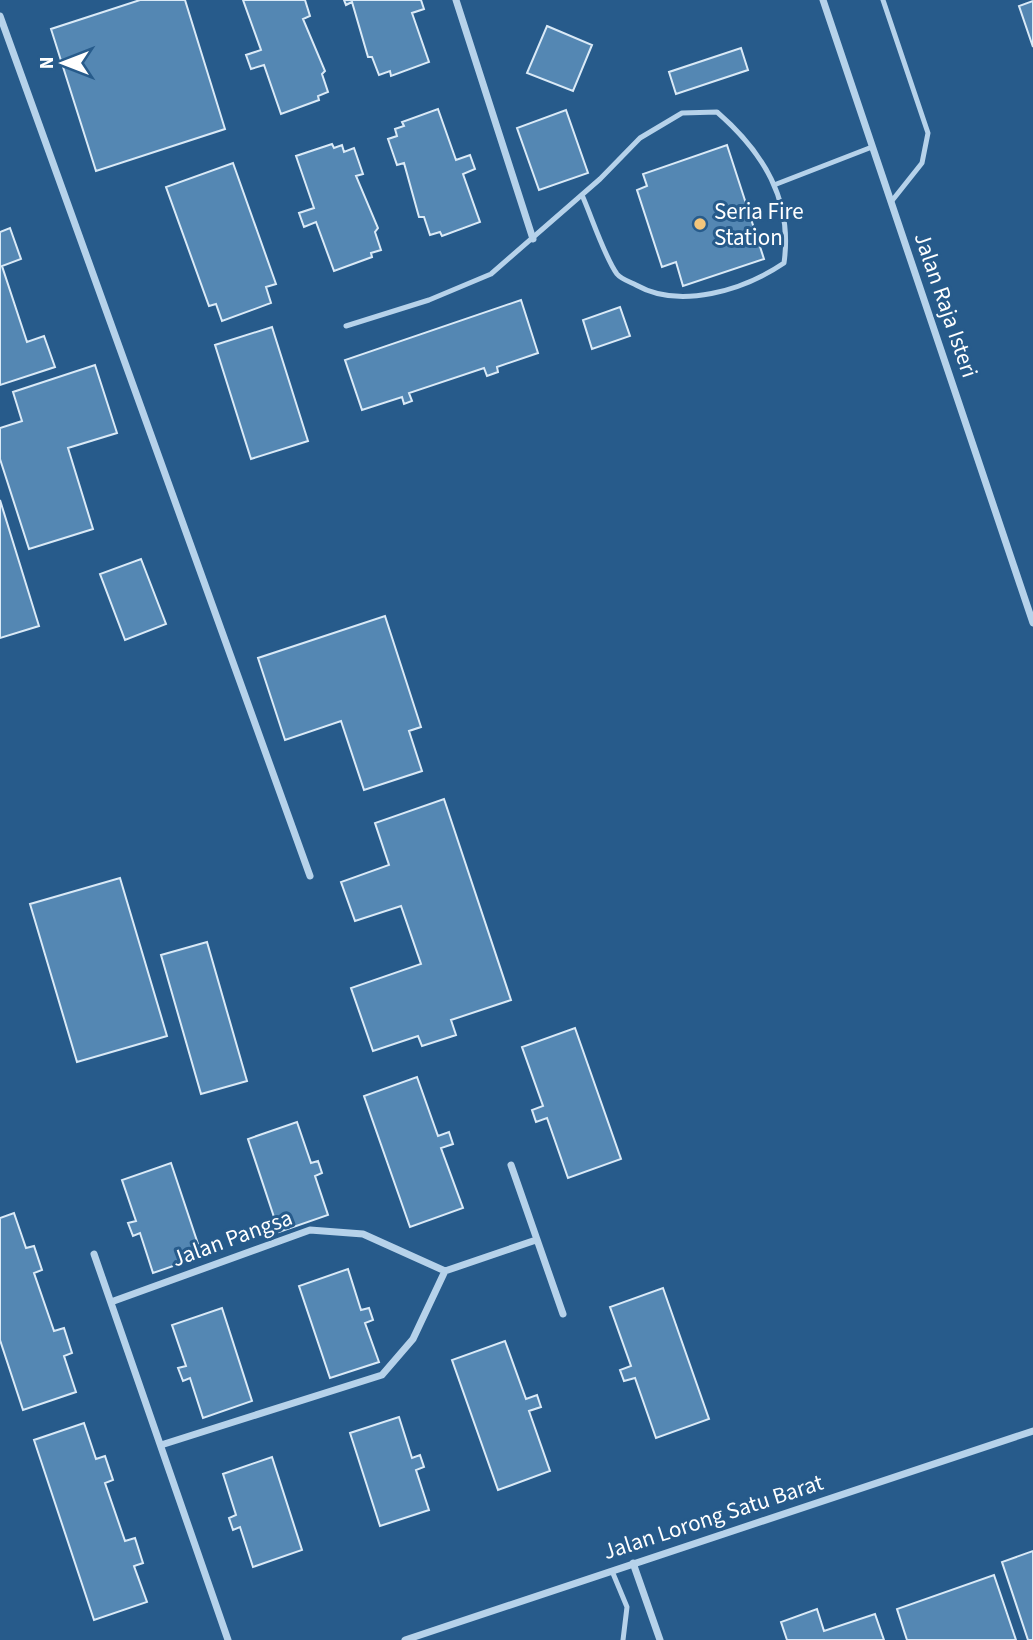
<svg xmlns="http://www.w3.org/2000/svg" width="1033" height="1640" font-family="'Source Sans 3',sans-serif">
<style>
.building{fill:#5487b3;stroke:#daeaf7;stroke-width:2}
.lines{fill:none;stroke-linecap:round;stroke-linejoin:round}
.service{stroke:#b6d2ea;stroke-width:5}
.minor{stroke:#b6d2ea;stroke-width:7}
.poi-dot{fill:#f2c57b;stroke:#275b8b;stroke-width:2.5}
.labels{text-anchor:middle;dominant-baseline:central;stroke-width:6;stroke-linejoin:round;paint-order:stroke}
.poi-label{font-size:23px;fill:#fff;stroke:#275b8b;text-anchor:start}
.street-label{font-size:23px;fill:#fff;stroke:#275b8b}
</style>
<rect width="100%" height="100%" fill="#275b8b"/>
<!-- building -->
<path class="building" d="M 140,0 L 185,0 L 225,129 L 96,171 L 51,29 Z
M 243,0 L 305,0 L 310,16 L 303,19 L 325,71 L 322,74 L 328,92 L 318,96 L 319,100 L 281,114 L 264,65 L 251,69 L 246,55 L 261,50 Z
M 344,0 L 421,0 L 424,9 L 412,13 L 429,62 L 391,76 L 390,71 L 379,75 L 372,57 L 368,57 L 352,2 L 346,5 Z
M 1033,1 L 1033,47 L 1019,6 Z
M 547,26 L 592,45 L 573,91 L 527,73 Z
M 741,48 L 748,70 L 676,94 L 669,72 Z
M 438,109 L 456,160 L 470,155 L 475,169 L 463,174 L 480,222 L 442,236 L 440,232 L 430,235 L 424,217 L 419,217 L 404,163 L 397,165 L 388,139 L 397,136 L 395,129 L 404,126 L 402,122 Z
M 566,110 L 588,173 L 539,190 L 517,128 Z
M 332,144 L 334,148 L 342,145 L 344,152 L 354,148 L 363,174 L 356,176 L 378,228 L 375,232 L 381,250 L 371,253 L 372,257 L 334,271 L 316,222 L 304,227 L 299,213 L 314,208 L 296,156 Z
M 727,145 L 764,259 L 683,286 L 676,262 L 662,267 L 637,190 L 647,186 L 643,174 Z
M 233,163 L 276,284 L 266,287 L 271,303 L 222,321 L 216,304 L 209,306 L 166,187 Z
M 10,228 L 21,259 L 2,266 L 27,342 L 44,336 L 55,367 L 0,385 L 0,232 Z
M 521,300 L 538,353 L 497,367 L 498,372 L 487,376 L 484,368 L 409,393 L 412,401 L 404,404 L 402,397 L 362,410 L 345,360 Z
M 620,307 L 630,336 L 592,349 L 583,320 Z
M 272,327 L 308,441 L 251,459 L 215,345 Z
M 95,365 L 117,433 L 68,448 L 93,529 L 29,549 L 0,459 L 0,428 L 22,421 L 13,392 Z
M 0,500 L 39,626 L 0,638 Z
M 141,559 L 166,624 L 125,640 L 100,574 Z
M 385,616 L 421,727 L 409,731 L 422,771 L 364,790 L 341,721 L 285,740 L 258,658 Z
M 444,799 L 511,1000 L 451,1020 L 456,1035 L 422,1046 L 418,1036 L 373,1051 L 351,988 L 421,964 L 401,906 L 355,921 L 341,882 L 389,865 L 375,823 Z
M 120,878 L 167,1036 L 77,1062 L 30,904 Z
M 207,942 L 247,1081 L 201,1094 L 161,955 Z
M 575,1028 L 621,1159 L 568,1178 L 547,1118 L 536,1122 L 532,1110 L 543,1106 L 522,1047 Z
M 417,1077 L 438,1136 L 449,1132 L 453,1144 L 441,1148 L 463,1208 L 410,1227 L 364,1096 Z
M 297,1122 L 311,1163 L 318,1161 L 322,1173 L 315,1176 L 328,1215 L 279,1232 L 248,1139 Z
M 171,1163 L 202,1256 L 153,1273 L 140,1233 L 133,1236 L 128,1223 L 136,1221 L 122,1180 Z
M 14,1213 L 26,1248 L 34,1246 L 42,1270 L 34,1273 L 54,1331 L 64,1328 L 72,1353 L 64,1356 L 76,1392 L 23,1410 L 0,1340 L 0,1218 Z
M 348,1269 L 361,1310 L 369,1308 L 373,1320 L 365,1323 L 379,1362 L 330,1378 L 299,1286 Z
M 663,1288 L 709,1419 L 656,1438 L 635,1378 L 624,1381 L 620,1370 L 631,1366 L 610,1307 Z
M 222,1308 L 252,1401 L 203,1418 L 190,1378 L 183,1381 L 178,1368 L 186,1366 L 172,1325 Z
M 505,1341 L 526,1399 L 537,1395 L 541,1407 L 529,1411 L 550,1471 L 498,1490 L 452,1360 Z
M 399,1417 L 412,1458 L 420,1455 L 424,1467 L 416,1470 L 429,1510 L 380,1526 L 350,1433 Z
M 84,1423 L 96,1459 L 105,1456 L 113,1480 L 105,1483 L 125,1541 L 135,1538 L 143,1563 L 134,1566 L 147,1602 L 94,1620 L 34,1440 Z
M 272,1457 L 302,1550 L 253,1567 L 240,1527 L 233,1530 L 229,1518 L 236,1515 L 223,1474 Z
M 1033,1551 L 1033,1640 L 1028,1640 L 1002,1562 Z
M 994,1575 L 1016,1640 L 907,1640 L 897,1609 Z
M 817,1609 L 824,1631 L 875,1614 L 884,1640 L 787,1640 L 781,1622 Z"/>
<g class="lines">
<!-- service -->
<path class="service" d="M 883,0 L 928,133 L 922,163 L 891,202
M 774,185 L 872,147
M 346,326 L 429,300 L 491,274 L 600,179 L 640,138 L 682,113 L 717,112 C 763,152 793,200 784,263 C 744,290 680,310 636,285 C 630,282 621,279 617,274 C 605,258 591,215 582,195
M 612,1571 L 627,1607 L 623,1640"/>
<!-- minor -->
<path class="minor" d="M 456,0 L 533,239
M 823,0 L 1033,623
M 0,16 L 310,876
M 511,1165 L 563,1314
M 94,1254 L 228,1640
M 445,1271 L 536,1240
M 111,1302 L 310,1230 L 363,1234 L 445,1271 L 413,1339 L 382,1375 L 161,1445
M 633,1563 L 660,1640
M 405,1640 L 1033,1431"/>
</g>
<!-- markers -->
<circle class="poi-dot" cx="700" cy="224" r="7"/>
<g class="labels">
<!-- poi labels -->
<g class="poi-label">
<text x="714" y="211">Seria Fire<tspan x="714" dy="26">Station</tspan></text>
</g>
<!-- street labels -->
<g class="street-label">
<text transform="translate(946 305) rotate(71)">Jalan Raja Isteri</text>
<text transform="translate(232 1238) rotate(-20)">Jalan Pangsa</text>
<text transform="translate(713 1517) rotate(-18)">Jalan Lorong Satu Barat</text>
</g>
</g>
<!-- north arrow -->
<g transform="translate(63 63) rotate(270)" stroke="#275b8b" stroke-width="5" paint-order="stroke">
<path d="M0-5L12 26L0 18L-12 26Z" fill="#ffffff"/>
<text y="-10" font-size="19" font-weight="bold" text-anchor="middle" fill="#ffffff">N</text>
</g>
</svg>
